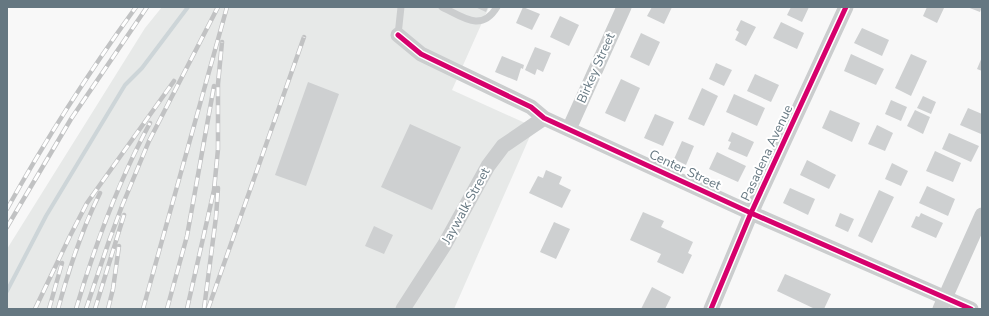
<svg xmlns="http://www.w3.org/2000/svg" width="989" height="316" font-family="'Nunito Sans',sans-serif">
<style>
.built{fill:#e7e9e8}
.lines{fill:none;stroke-linecap:round;stroke-linejoin:round}
.stream{stroke:#cdd5d8;stroke-width:4}
.building{fill:#ced0d1}
.lane{stroke:#cbcdce;stroke-width:7}
.street{stroke:#cbcdce;stroke-width:15}
.rail-casing{stroke:#c1c2c3;stroke-width:4.5}
.rail{stroke:#fff;stroke-width:3;stroke-dasharray:9;stroke-linecap:butt}
.cycleway-casing{stroke:#fff;stroke-width:8}
.cycleway{stroke:#d6006c;stroke-width:5}
.labels{text-anchor:middle;dominant-baseline:central;stroke-width:4;stroke-linejoin:round;paint-order:stroke}
.street-label{font-size:13px;fill:#657781;stroke:#fff}
</style>
<rect width="100%" height="100%" fill="#f8f8f8"/>
<!-- built -->
<path class="built" d="M 162,7 L 489,7 L 452,90 L 534,127 L 454,309 L 7,309 L 7,249 L 145,28 Z"/>
<g class="lines">
<!-- stream -->
<path class="stream" d="M 7,291 L 46,216 L 125,85 L 142,68 L 188,7"/>
</g>
<!-- building -->
<path class="building" d="M 475,7 L 488,7 L 486,12 Z
M 523,7 L 540,14 L 532,30 L 516,23 Z
M 652,7 L 672,7 L 664,24 L 647,16 Z
M 791,7 L 809,7 L 802,22 L 787,15 Z
M 927,7 L 941,7 L 944,8 L 937,23 L 923,16 Z
M 967,7 L 982,7 L 980,12 Z
M 560,16 L 579,25 L 569,46 L 550,37 Z
M 741,20 L 756,27 L 746,46 L 735,40 L 739,32 L 736,30 Z
M 781,22 L 804,33 L 797,49 L 773,38 Z
M 862,28 L 889,40 L 882,56 L 854,43 Z
M 641,33 L 660,42 L 649,66 L 630,57 Z
M 535,47 L 551,53 L 543,72 L 537,69 L 535,75 L 525,70 Z
M 851,54 L 884,69 L 876,85 L 844,71 Z
M 911,54 L 927,61 L 911,96 L 895,88 Z
M 502,56 L 524,65 L 523,69 L 521,68 L 517,81 L 495,72 Z
M 982,57 L 982,71 L 977,69 Z
M 716,63 L 732,70 L 724,86 L 709,79 Z
M 755,74 L 779,85 L 771,102 L 747,91 Z
M 621,79 L 640,88 L 625,122 L 605,113 Z
M 308,82 L 339,94 L 306,186 L 275,175 Z
M 702,88 L 718,96 L 704,126 L 688,119 Z
M 734,94 L 765,108 L 757,126 L 726,112 Z
M 923,96 L 936,102 L 931,114 L 917,108 Z
M 891,100 L 907,107 L 901,121 L 885,114 Z
M 968,108 L 982,114 L 982,131 L 981,134 L 960,125 Z
M 830,110 L 860,123 L 852,142 L 822,128 Z
M 915,110 L 930,117 L 923,134 L 907,126 Z
M 655,114 L 674,122 L 663,146 L 644,138 Z
M 410,124 L 461,147 L 432,210 L 381,187 Z
M 877,125 L 893,133 L 885,151 L 868,144 Z
M 732,132 L 754,142 L 747,157 L 728,149 L 731,142 L 728,141 Z
M 949,133 L 979,146 L 971,162 L 942,149 Z
M 682,141 L 694,146 L 686,165 L 674,159 Z
M 935,151 L 961,163 L 953,182 L 926,171 Z
M 717,152 L 746,166 L 738,182 L 709,169 Z
M 807,160 L 836,175 L 829,189 L 800,175 Z
M 892,163 L 908,171 L 901,186 L 885,179 Z
M 546,170 L 562,177 L 559,184 L 571,190 L 562,208 L 529,193 L 538,176 L 543,178 Z
M 927,186 L 955,199 L 948,216 L 919,203 Z
M 790,188 L 815,199 L 808,215 L 783,203 Z
M 879,190 L 894,197 L 872,243 L 858,236 Z
M 643,212 L 664,221 L 661,227 L 693,242 L 688,253 L 692,255 L 683,274 L 657,262 L 661,254 L 630,240 Z
M 840,213 L 854,219 L 848,232 L 835,226 Z
M 921,213 L 943,223 L 936,238 L 911,227 L 916,216 L 919,217 Z
M 554,222 L 570,229 L 556,259 L 540,252 Z
M 374,226 L 393,235 L 384,254 L 365,246 Z
M 785,274 L 831,294 L 824,309 L 815,309 L 777,291 Z
M 652,287 L 671,297 L 665,309 L 641,309 Z"/>
<g class="lines">
<!-- lane -->
<path class="lane" d="M 442,7 C 463,17 481,33 497,7
M 398,35 L 401,7"/>
<!-- street -->
<path class="street" d="M 398,35 L 421,54 L 531,107 L 544,118 L 751,213 L 971,309
M 569,129 L 624,7
M 403,309 L 445,244 L 488,166 L 503,146 L 544,118
M 711,309 L 751,213 L 846,7
M 940,309 L 982,215"/>
<!-- rail casing -->
<g class="rail-casing">
<path id="rail" d="M 7,209 C 46,139 89,72 136,7
M 7,227 L 71,119 L 147,7
M 35,309 L 70,236 L 87,203 L 174,81
M 49,309 L 62,263
M 58,309 C 69,269 81,231 100,193
M 76,309 C 95,245 118,182 150,123
M 86,309 L 109,241 L 122,206 L 149,141 L 218,7
M 95,309 L 124,215
M 108,309 L 113,289 L 119,246
M 143,309 L 227,7
M 167,309 L 187,236 L 214,86
M 187,309 L 214,190 L 218,149 L 218,84 L 222,42
M 204,309 L 216,217 L 218,188
M 208,309 L 304,37"/>
</g>
<!-- rail -->
<use href="#rail" class="rail"/>
<!-- cycleway casing -->
<g class="cycleway-casing">
<path id="cycleway" d="M 398,35 L 421,54 L 531,107 L 544,118 L 751,213 L 971,309
M 711,309 L 751,213 L 846,7"/>
</g>
<!-- cycleway -->
<use href="#cycleway" class="cycleway"/>
</g>
<g class="labels">
<!-- street labels -->
<g class="street-label">
<text transform="translate(596 68) rotate(-66)">Birkey Street</text>
<text transform="translate(767 153) rotate(-65)">Pasadena Avenue</text>
<text transform="translate(685 170) rotate(25)">Center Street</text>
<text transform="translate(466 206) rotate(-61)">Jaywalk Street</text>
</g>
</g>
<!-- border -->
<rect width="989" height="316" fill="none" stroke="#657781" stroke-width="16"/>
</svg>
